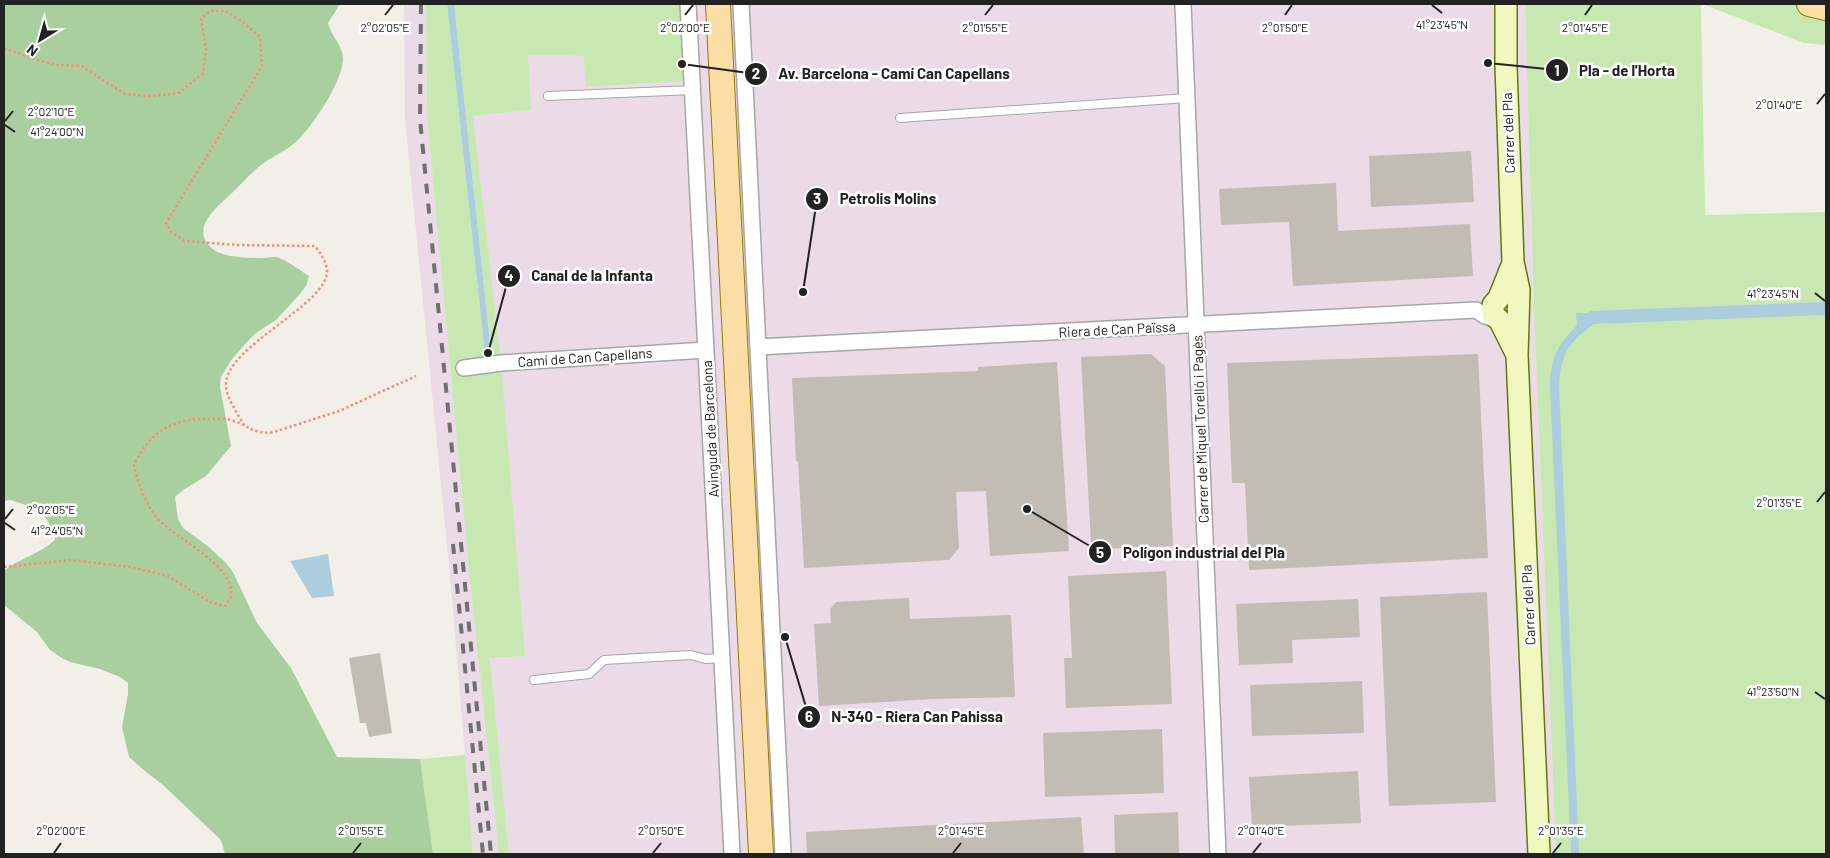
<svg xmlns="http://www.w3.org/2000/svg" width="1830" height="858" font-family="Barlow,sans-serif">
<style>
.industrial{fill:#eadbe6}
.grass{fill:#c7e9b1}
.forest{fill:#a9cf9f}
.water{fill:#abcddd}
.building{fill:#c2bcb5}
.lines{fill:none;stroke-linecap:round;stroke-linejoin:round}
.service-casing{stroke:#a6a6a6;stroke-width:10}
.minor-casing{stroke:#a6a6a6;stroke-width:18}
.secondary-casing{stroke:#627908;stroke-width:24}
.primary-casing{stroke:#9b7804;stroke-width:26}
.path{stroke:#f68f75;stroke-width:2.5;stroke-dasharray:2.5 2.5;stroke-linecap:butt}
.service{stroke:#fff;stroke-width:8}
.minor{stroke:#fff;stroke-width:15}
.secondary{stroke:#f0f8c0;stroke-width:21}
.primary{stroke:#fadea6;stroke-width:24}
.rail{stroke:#707070;stroke-width:4;stroke-dasharray:10 10;stroke-linecap:butt}
.ticks{fill:none;stroke:#222;stroke-width:2}
.labels{text-anchor:middle;dominant-baseline:central;stroke-width:5;stroke-linejoin:round;paint-order:stroke}
.street-label{font-size:14px;fill:#222;stroke:#fff}
.ticks-label{font-size:12px;text-anchor:middle;fill:#222;stroke:#fff;stroke-width:5;stroke-linejoin:round;paint-order:stroke}
.leader{fill:none;stroke:#222;stroke-width:2}
.callout-dot{fill:#222;stroke:#fff;stroke-width:2}
.mark-label{font-size:15px;text-anchor:middle;font-weight:bold;fill:#fff}
.callout-label{font-size:15px;text-anchor:middle;font-weight:bold;fill:#222;stroke:#fff;stroke-width:5;stroke-linejoin:round;paint-order:stroke}
</style>
<rect width="100%" height="100%" fill="#f2efe9"/>
<!-- industrial -->
<path class="industrial" d="M 404,4 L 426,4 L 427,116 L 470,581 L 499,854 L 473,854 L 451,586 L 405,119 Z
M 679,4 L 1525,4 L 1534,306 L 1556,854 L 509,854 L 490,658 L 525,656 L 473,116 L 531,110 L 527,55 L 583,56 L 586,87 L 684,81 Z"/>
<!-- grass -->
<path class="grass" d="M 426,4 L 447,4 L 485,354 L 491,353 L 454,4 L 679,4 L 685,81 L 586,87 L 583,56 L 528,55 L 531,110 L 473,116 L 501,363 L 525,656 L 490,658 L 509,854 L 499,854 L 470,581 L 427,116 Z
M 1525,4 L 1701,4 L 1705,215 L 1826,212 L 1826,854 L 1556,854 L 1534,306 Z
M 1702,4 L 1826,4 L 1826,45 L 1804,43 Z
M 465,755 L 473,854 L 433,854 L 420,759 Z"/>
<!-- forest -->
<path class="forest" d="M 4,4 L 340,4 L 328,23 C 331,37 344,46 343,60 C 341,84 315,122 299,139 C 288,150 273,156 261,165 C 251,173 243,182 234,191 C 220,205 187,228 213,249 C 223,258 251,258 264,258 C 268,258 273,256 276,257 C 284,258 301,271 309,276 L 306,286 L 299,295 L 276,320 L 256,333 L 247,342 L 232,359 L 221,377 L 220,387 L 231,446 L 206,476 L 183,490 L 175,497 L 178,519 L 183,528 L 209,547 L 226,563 L 233,572 L 257,623 L 291,668 L 337,757 L 420,759 L 433,854 L 225,854 L 221,840 L 163,785 L 146,772 L 129,757 L 122,727 L 128,694 L 128,683 L 120,677 L 100,669 L 70,662 L 60,657 L 50,650 L 37,632 L 4,605 L 4,571 C 19,558 40,554 55,540 L 53,530 L 41,510 L 10,500 L 4,501 Z"/>
<!-- water -->
<path class="water" d="M 447,4 L 454,4 L 491,353 L 485,354 Z
M 1826,302 L 1826,315 L 1594,324 C 1569,342 1561,353 1559,385 L 1579,854 L 1571,854 L 1550,386 C 1551,357 1557,346 1577,325 L 1576,313 L 1588,313 L 1590,311 Z
M 328,554 L 334,596 L 312,598 L 290,561 Z"/>
<!-- building -->
<path class="building" d="M 1471,151 L 1474,202 L 1371,207 L 1369,156 Z
M 1336,183 L 1338,231 L 1470,224 L 1473,276 L 1293,286 L 1289,222 L 1221,225 L 1219,189 Z
M 1151,354 L 1165,366 L 1173,546 L 1097,549 L 1091,545 L 1081,357 Z
M 1478,354 L 1488,558 L 1249,570 L 1245,483 L 1232,483 L 1227,363 Z
M 1057,362 L 1069,551 L 990,556 L 986,491 L 956,492 L 959,548 L 949,560 L 804,568 L 798,461 L 796,461 L 792,378 L 978,371 L 978,367 Z
M 1166,571 L 1172,704 L 1066,708 L 1064,658 L 1072,658 L 1068,576 Z
M 1487,592 L 1496,802 L 1389,806 L 1380,597 Z
M 909,598 L 910,619 L 1011,615 L 1015,697 L 932,699 L 819,706 L 814,624 L 831,623 L 830,609 L 836,602 Z
M 1358,599 L 1360,637 L 1292,640 L 1293,663 L 1239,665 L 1236,604 Z
M 380,653 L 392,733 L 369,737 L 366,723 L 360,723 L 349,658 Z
M 1362,681 L 1364,733 L 1252,736 L 1250,685 Z
M 1162,729 L 1164,793 L 1045,797 L 1043,733 Z
M 1358,771 L 1361,823 L 1252,827 L 1249,777 Z
M 1178,812 L 1179,854 L 1115,854 L 1114,815 Z
M 1081,817 L 1084,854 L 807,854 L 806,832 Z"/>
<g class="lines">
<!-- service casing -->
<g class="service-casing">
<path id="service" d="M 548,96 L 693,90
M 900,118 L 1187,98
M 534,680 L 589,674 L 604,660 L 691,655 L 705,659 L 722,658"/>
</g>
<!-- minor casing -->
<g class="minor-casing">
<path id="minor" d="M 688,4 L 732,854
M 741,4 L 783,854
M 1183,4 L 1218,854
M 758,347 L 1476,310 L 1485,316 L 1497,320
M 464,368 L 501,363 L 706,350"/>
</g>
<!-- secondary casing -->
<g class="secondary-casing">
<path id="secondary" d="M 1506,4 L 1506,66 L 1513,262 L 1519,290 L 1517,355 L 1539,854
M 1513,263 L 1499,298 L 1493,305 L 1493,314 L 1500,321 L 1517,355"/>
</g>
<!-- primary casing -->
<g class="primary-casing">
<path id="primary" d="M 718,4 L 761,854
M 1809,4 L 1826,8"/>
</g>
<!-- path -->
<path class="path" d="M 4,48 L 37,60 L 58,65 L 81,66 L 125,94 L 150,96 L 179,93 L 203,73 L 206,49 L 201,19 L 210,11 L 226,11 L 244,23 L 260,37 L 262,66 L 166,223 L 171,232 L 185,241 L 237,245 L 315,246 C 321,254 326,261 327,270 C 330,304 225,346 226,385 C 226,399 239,415 245,427
M 4,567 L 70,560 L 130,567 L 168,576 L 210,602 L 225,606 C 227,603 230,599 231,596 C 237,568 176,538 159,520 C 147,508 137,481 134,465 C 149,432 175,417 211,419 C 217,419 225,418 231,420 C 249,425 252,435 274,432 L 339,411 L 416,376"/>
<!-- service -->
<use href="#service" class="service"/>
<!-- minor -->
<use href="#minor" class="minor"/>
<!-- secondary -->
<use href="#secondary" class="secondary"/>
<!-- primary -->
<use href="#primary" class="primary"/>
<!-- rail -->
<path class="rail" d="M 421,4 L 420,119 L 491,854
M 453,544 L 483,854"/>
</g>
<!-- ticks -->
<path class="ticks" d="M 1432,5 L 1442,13M 385,15 L 393,5M 685,15 L 693,5M 985,15 L 993,5M 1285,15 L 1292,5M 1585,15 L 1592,5M 1817,104 L 1825,94M 5,121 L 13,111M 5,125 L 15,132M 1815,293 L 1825,301M 1817,502 L 1825,492M 5,519 L 13,509M 5,523 L 15,530M 1815,692 L 1825,699M 54,853 L 61,843M 353,853 L 361,843M 653,853 L 661,843M 953,853 L 961,843M 1253,853 L 1261,843M 1553,853 L 1561,843"/>
<g class="labels">
<!-- street labels -->
<g class="street-label">
<text transform="translate(1508 133) rotate(-92)">Carrer del Pla</text>
<text transform="translate(1117 329) rotate(-3)">Riera de Can Païssa</text>
<text transform="translate(585 357) rotate(-4)">Camí de Can Capellans</text>
<text transform="translate(710 429) rotate(-93)">Avinguda de Barcelona</text>
<text transform="translate(1200 429) rotate(-92)">Carrer de Miquel Torelló i Pagès</text>
<text transform="translate(1528 605) rotate(-93)">Carrer del Pla</text>
</g>
</g>
<g class="ticks-label">
<text x="1442" y="29">41°23'45"N</text>
<text x="385" y="32">2°02'05"E</text>
<text x="685" y="32">2°02'00"E</text>
<text x="985" y="32">2°01'55"E</text>
<text x="1285" y="32">2°01'50"E</text>
<text x="1585" y="32">2°01'45"E</text>
<text x="1779" y="109">2°01'40"E</text>
<text x="51" y="116">2°02'10"E</text>
<text x="57" y="136">41°24'00"N</text>
<text x="1773" y="298">41°23'45"N</text>
<text x="1779" y="507">2°01'35"E</text>
<text x="51" y="514">2°02'05"E</text>
<text x="57" y="535">41°24'05"N</text>
<text x="1773" y="696">41°23'50"N</text>
<text x="61" y="835">2°02'00"E</text>
<text x="361" y="835">2°01'55"E</text>
<text x="661" y="835">2°01'50"E</text>
<text x="961" y="835">2°01'45"E</text>
<text x="1261" y="835">2°01'40"E</text>
<text x="1561" y="835">2°01'35"E</text>
</g>
<!-- callouts -->
<path class="leader" d="M1488 63L1557 70M682 64L756 74M803 292L817 199M488 353L509 276M1027 509L1100 552M785 637L809 717"/>
<g class="callout-dot">
<circle cx="1488" cy="63" r="5"/>
<circle cx="682" cy="64" r="5"/>
<circle cx="803" cy="292" r="5"/>
<circle cx="488" cy="353" r="5"/>
<circle cx="1027" cy="509" r="5"/>
<circle cx="785" cy="637" r="5"/>
<circle cx="1557" cy="70" r="12"/>
<circle cx="756" cy="74" r="12"/>
<circle cx="817" cy="199" r="12"/>
<circle cx="509" cy="276" r="12"/>
<circle cx="1100" cy="552" r="12"/>
<circle cx="809" cy="717" r="12"/>
</g>
<g class="mark-label">
<text x="1557" y="76">1</text>
<text x="756" y="79">2</text>
<text x="817" y="204">3</text>
<text x="509" y="281">4</text>
<text x="1100" y="558">5</text>
<text x="809" y="722">6</text>
</g>
<g class="callout-label">
<text x="1627" y="76">Pla - de l'Horta</text>
<text x="894" y="79">Av. Barcelona - Camí Can Capellans</text>
<text x="888" y="204">Petrolis Molins</text>
<text x="592" y="281">Canal de la Infanta</text>
<text x="1204" y="558">Polígon industrial del Pla</text>
<text x="917" y="722">N-340 - Riera Can Pahissa</text>
</g>
<!-- border -->
<rect width="1830" height="858" fill="none" stroke="#222222" stroke-width="10"/>
<!-- north arrow -->
<g transform="translate(40 40) rotate(217)" stroke="#ffffff" stroke-width="4" paint-order="stroke">
<path d="M0-4L9 19L0 12L-9 19Z" fill="#222222"/>
<text y="-8" font-size="14" font-weight="bold" text-anchor="middle" fill="#222222">N</text>
</g>
</svg>
